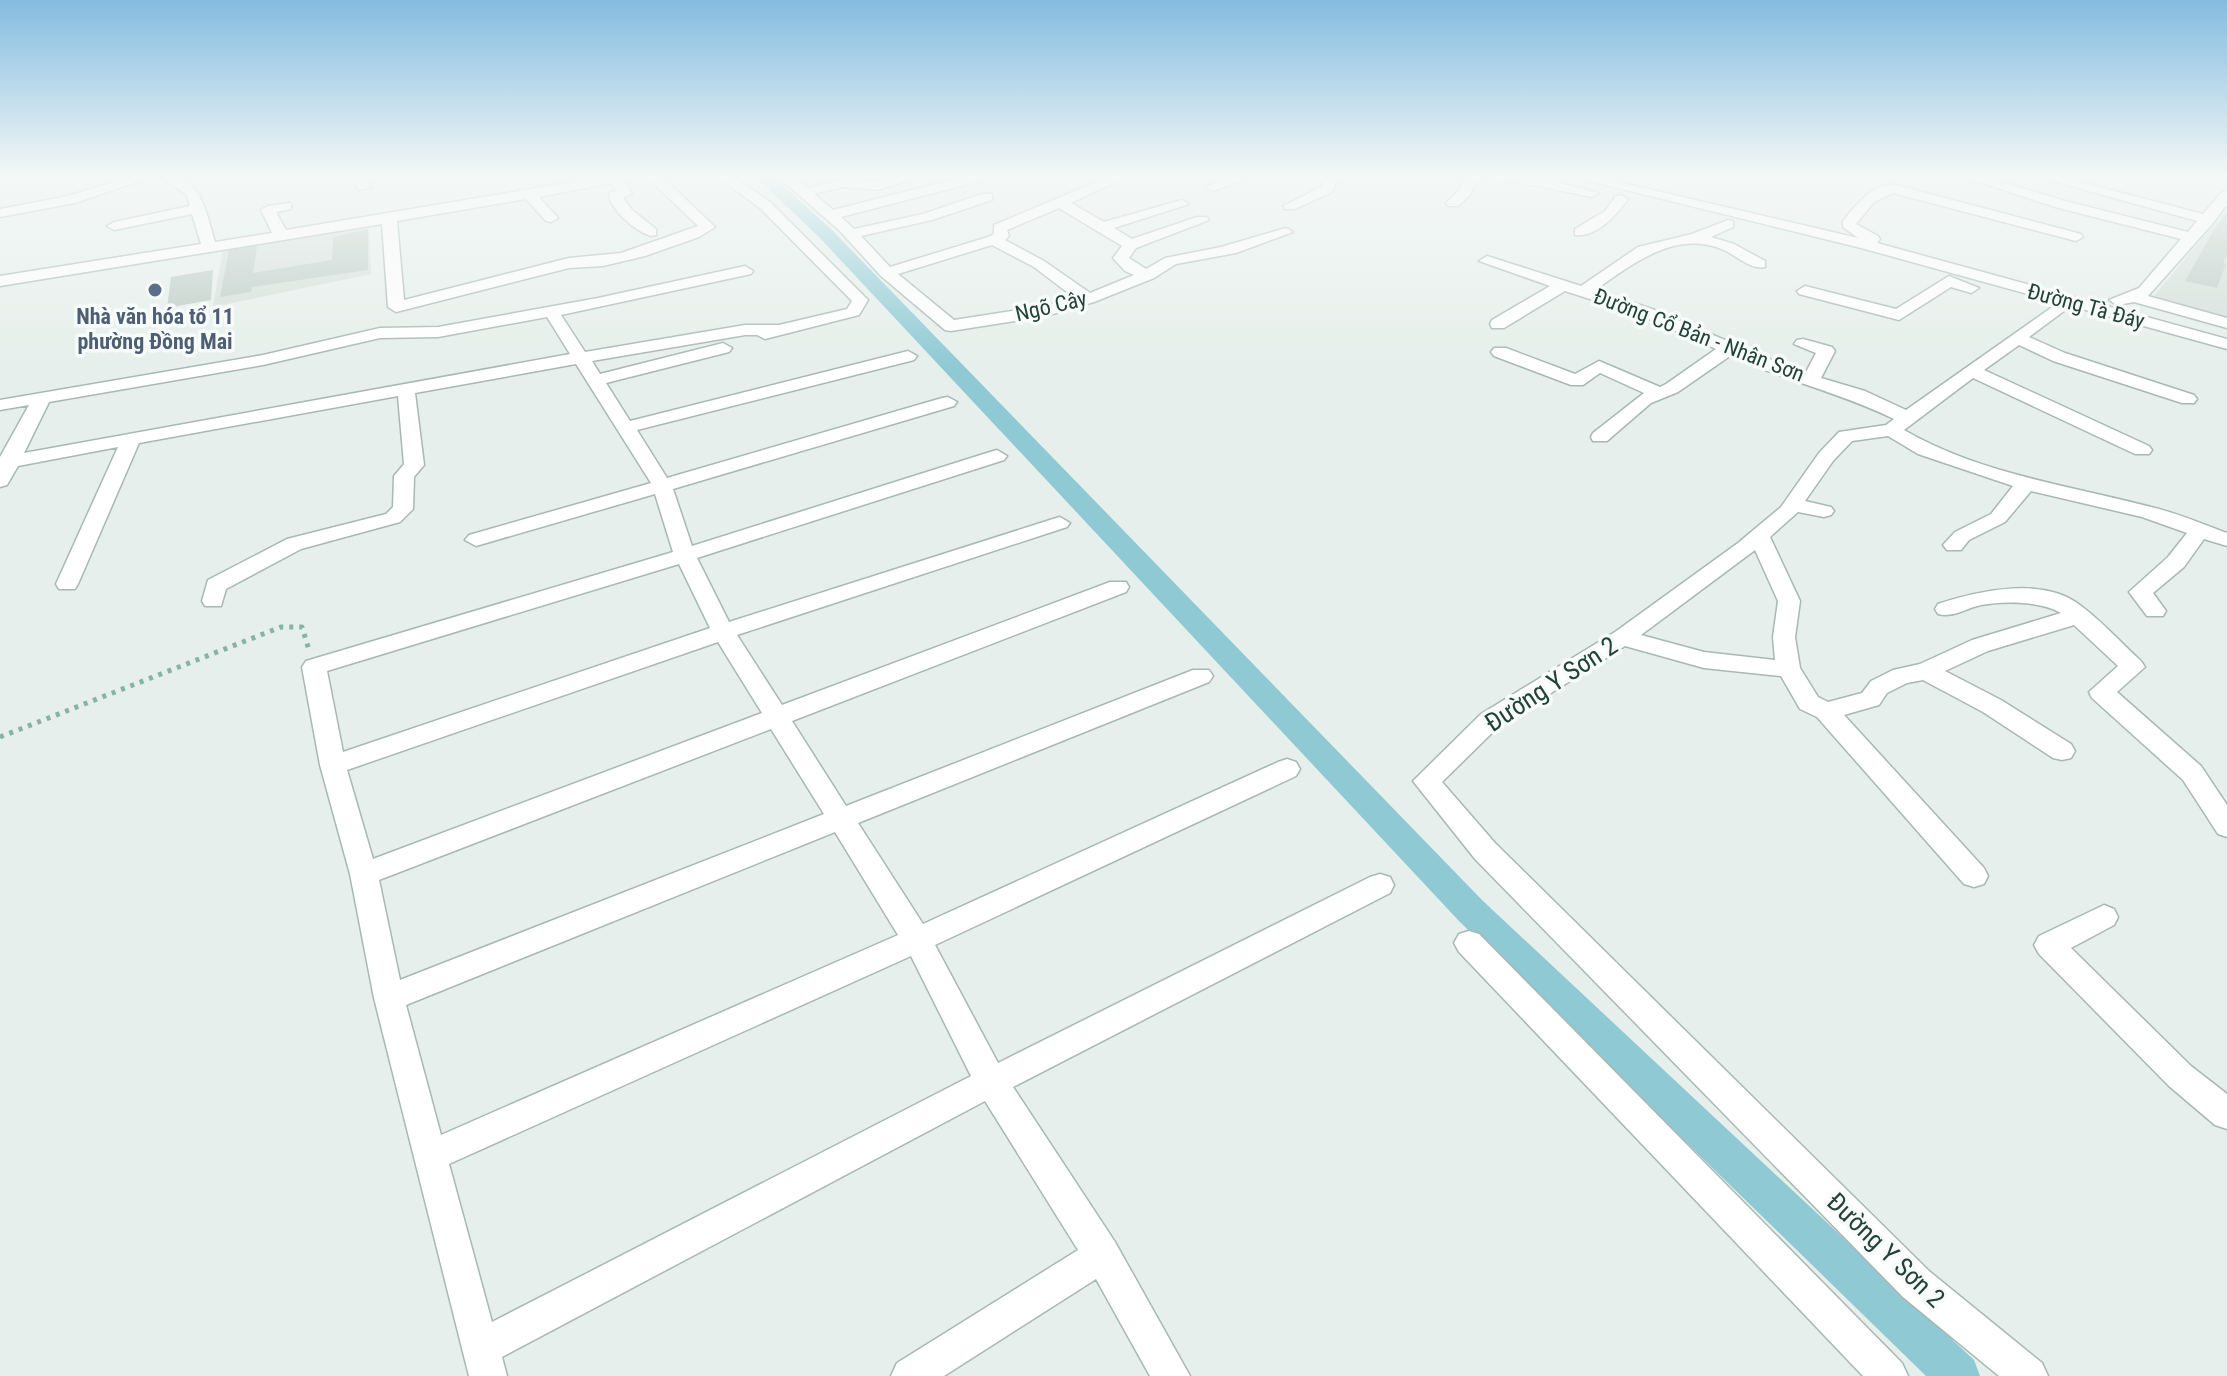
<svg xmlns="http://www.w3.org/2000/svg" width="2227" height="1376" font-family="'Roboto Condensed',sans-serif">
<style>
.built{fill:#d4dfda}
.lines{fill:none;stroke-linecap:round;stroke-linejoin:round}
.canal{fill:#8ec9d4;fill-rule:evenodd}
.building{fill:#bbcac4}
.minor-casing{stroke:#a8b8b2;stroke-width:3}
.path{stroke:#86b3a5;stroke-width:5;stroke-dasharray:4 6;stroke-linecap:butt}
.minor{fill:#fff;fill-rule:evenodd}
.service-dot{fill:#5c6f8a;stroke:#f7fbf9;stroke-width:3}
.labels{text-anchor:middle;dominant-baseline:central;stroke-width:7;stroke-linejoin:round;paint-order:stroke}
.far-street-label{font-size:22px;fill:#24423a;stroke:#f7fbf9}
.far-service-label{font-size:22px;font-weight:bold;fill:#4e5e75;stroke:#f7fbf9}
.street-label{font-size:26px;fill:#24423a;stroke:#f7fbf9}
</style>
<rect width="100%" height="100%" fill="#e6efeb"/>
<!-- built -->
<path class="built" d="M 2227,209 L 2227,317 L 2152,298 L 2212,227 Z
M 369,228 L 371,274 L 213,307 L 223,249 Z"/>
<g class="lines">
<!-- canal -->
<path class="canal" d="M 754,175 L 771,175 L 831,229 L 1483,901 L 1974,1360 L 1980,1376 L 1926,1376 L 1459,921 L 819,237 Z"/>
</g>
<!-- building -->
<path class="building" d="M 2227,213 L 2227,254 L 2223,263 L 2226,264 L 2217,288 L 2185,281 L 2215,228 Z
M 368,229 L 368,270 L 252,287 L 251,292 L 220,297 L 229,250 L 257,246 L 253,273 L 332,260 L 333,237 Z
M 213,270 L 211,300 L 167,308 L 171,277 Z"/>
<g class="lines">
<!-- minor casing -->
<g class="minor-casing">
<path id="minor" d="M 137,175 L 157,175 L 75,203 L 0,217 L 0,209 L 68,196 Z
M 158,175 C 201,173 205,209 215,242 L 272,233 L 261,210 L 268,206 L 291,203 L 291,209 L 276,212 L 286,230 L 614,175 L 642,175 L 624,181 L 632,193 L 623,198 L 632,210 L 656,229 L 656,235 L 651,236 C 635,231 609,209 609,193 L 617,191 L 612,183 L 539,197 L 558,218 L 551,222 L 546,221 L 526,199 L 397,221 L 404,300 L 569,258 L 621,253 L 698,226 L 645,175 L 660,175 L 715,227 L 699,237 L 645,256 L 603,266 L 569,268 L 396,312 L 388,307 L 382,224 L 0,286 L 0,276 L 201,244 L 192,214 L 114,230 L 107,226 L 114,222 L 190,206 L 187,195 Z
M 349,175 L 363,175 L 371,187 L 359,190 Z
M 444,175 L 458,175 L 458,176 L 451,180 Z
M 715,175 L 731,175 L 770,202 L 868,300 L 859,315 L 765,339 L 757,335 L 745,335 L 592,361 L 600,374 L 723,343 L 732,348 L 729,352 L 606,383 L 630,421 L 908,351 L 917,356 L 914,360 L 637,430 L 667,478 L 942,398 L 948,397 L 957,402 L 954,406 L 673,489 L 692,546 L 990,452 L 997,450 L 1007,456 L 1004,460 L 697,558 L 729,622 L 1053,519 L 1060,517 L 1070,523 L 1067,527 L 737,635 L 782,705 L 1110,582 L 1126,582 L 1129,587 L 1126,592 L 792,721 L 846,806 L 1193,670 L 1209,670 L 1213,676 L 1209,682 L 858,823 L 923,924 L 1278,762 L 1287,759 L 1296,762 L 1300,769 L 1296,776 L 935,945 L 998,1063 L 1370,877 L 1380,874 L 1390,877 L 1394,885 L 1390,893 L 1013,1087 L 1115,1242 L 1190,1376 L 1150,1376 L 1096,1279 L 944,1376 L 891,1376 L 897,1363 L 1078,1250 L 985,1101 L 502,1357 L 507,1376 L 469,1376 L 374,998 L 350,874 L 320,765 L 302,667 L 306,661 L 673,552 L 655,494 L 476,546 L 465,540 L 469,535 L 651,483 L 576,364 L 415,393 L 424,465 L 414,477 L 413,509 L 400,522 L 301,549 L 226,589 L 221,606 L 205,606 L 202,601 L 208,580 L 287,539 L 386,514 L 393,507 L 394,476 L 404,464 L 398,396 L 139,443 L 78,584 L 75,589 L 59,589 L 56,584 L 118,447 L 18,466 L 7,485 L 0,487 L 0,457 L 29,405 L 0,410 L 0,400 L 263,355 L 380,328 L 438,327 L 598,298 L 745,266 L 753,271 L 751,274 L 561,315 L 585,352 L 745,325 L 779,325 L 847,309 L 852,301 L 760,208 ZM 547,317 L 570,354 L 24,453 L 49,402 L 263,365 L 380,338 L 438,337 ZM 679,564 L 710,628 L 343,752 L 327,671 ZM 718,642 L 762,713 L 373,859 L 347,770 ZM 771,729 L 824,814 L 400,980 L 379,880 ZM 835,832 L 898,935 L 441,1135 L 406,1005 ZM 911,956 L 971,1076 L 492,1322 L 449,1164 Z
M 776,175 L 791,175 L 807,188 L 843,179 L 877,182 L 905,175 L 927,175 L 877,190 L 843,187 L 814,194 L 833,210 L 972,175 L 994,175 L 992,178 L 841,217 L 854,229 L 923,214 L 982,194 L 992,194 L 992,200 L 932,220 L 861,236 L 890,267 L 988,237 L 994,234 L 994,225 L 1113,175 L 1131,175 L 1071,203 L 1104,222 L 1182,200 L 1189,204 L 1114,228 L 1132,239 L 1197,217 L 1207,217 L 1209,220 L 1136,248 L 1129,258 L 1146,269 L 1165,258 L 1221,247 L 1286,228 L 1293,232 L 1236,253 L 1176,264 L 1154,278 L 1094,302 L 1046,316 L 951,331 L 945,330 L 881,276 L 839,230 ZM 1059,208 L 1122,246 L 1113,258 L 1125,271 L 1134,275 L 1090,293 L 1044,261 L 1005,240 L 1009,236 L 1007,230 ZM 992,245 L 1034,267 L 1075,298 L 1044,306 L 954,320 L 898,274 Z
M 1236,175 L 1256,175 L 1213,191 L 1206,187 Z
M 1335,175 L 1354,175 L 1335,184 L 1332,192 L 1295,209 L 1285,209 L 1283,206 L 1321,187 L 1324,179 Z
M 1462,175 L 1528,175 L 1599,193 L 1592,197 L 1507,180 L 1477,179 L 1470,195 L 1458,206 L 1448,206 L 1446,203 L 1459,190 L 1464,178 Z
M 1565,175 L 1588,175 L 1858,238 L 1843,227 L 1843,221 C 1856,205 1873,182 1896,185 L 2081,234 L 2083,237 L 2076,241 L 1893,193 L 1874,202 L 1856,224 L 1878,236 L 1880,239 L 1877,243 L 2227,339 L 2227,349 L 1861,248 Z
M 1958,175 L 1979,175 L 2065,201 L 2188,232 L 2197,221 L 2031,175 L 2053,175 L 2203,214 L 2222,192 L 2227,191 L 2227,204 L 2213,223 L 2148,296 L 2227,318 L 2227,328 L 2134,302 L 2117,305 L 2109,300 L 2139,288 L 2181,239 L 2055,207 Z
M 1621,195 L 1628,199 C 1617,215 1596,238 1575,235 L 1575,229 L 1605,211 L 1616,196 Z
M 1728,220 L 1733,221 L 1733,227 L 1711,237 L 1734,244 L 1765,261 L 1765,267 C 1751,270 1738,257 1726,251 C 1677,228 1634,263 1595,290 L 1652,309 L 1805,374 L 1816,353 L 1794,344 L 1797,340 L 1803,339 L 1832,347 L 1835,351 L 1821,378 L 1865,391 L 1906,410 L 2058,303 L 2066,308 L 2064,311 L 2029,337 L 2065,353 L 2194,395 L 2197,399 L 2194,403 L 2182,403 L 2053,361 L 2019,345 L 1984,370 L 2149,446 L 2152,450 L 2149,454 L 2135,454 L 1973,378 L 1904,430 C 1980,474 2067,485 2151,507 C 2177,513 2202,524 2227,533 L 2227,546 L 2204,539 L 2184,567 L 2153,593 L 2166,611 L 2163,616 L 2147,616 L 2129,592 L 2168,557 L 2187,533 L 2142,517 L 2031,491 L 2005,522 L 1969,540 L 1961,550 L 1947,550 L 1943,545 L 1955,532 L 1991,514 L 2013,486 L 1918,454 L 1888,436 L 1852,441 L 1833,461 L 1805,501 L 1831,507 L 1834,511 L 1831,515 L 1824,517 L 1798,512 L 1770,537 L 1800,601 L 1795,637 L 1800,668 L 1818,697 L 1828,702 L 1862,693 L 1871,681 L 1893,670 L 1920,664 L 1972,640 L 2061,613 C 2040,601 2005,601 1981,605 C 1966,608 1954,618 1938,614 L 1935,609 L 1938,604 C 1977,591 2041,577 2077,603 C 2100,619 2120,642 2141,661 L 2145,667 L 2117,692 L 2201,766 L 2227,805 L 2227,837 L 2218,834 L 2183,780 L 2092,698 L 2089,692 L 2118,666 L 2074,625 L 1988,651 L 1945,671 L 2001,700 L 2071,744 L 2075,751 L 2071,758 L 2062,760 L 2053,758 L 1983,712 L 1923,680 L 1907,683 L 1887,693 L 1879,705 L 1844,715 L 1984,868 L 1988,876 L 1984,884 L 1974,887 L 1964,884 L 1817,717 L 1800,709 L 1781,676 L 1704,668 L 1625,646 L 1499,726 L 1442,782 L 1495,843 L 1929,1271 L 2042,1363 L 2048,1376 L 1999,1376 L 1903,1297 L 1475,859 L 1413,781 L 1481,714 L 1615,632 L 1738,543 L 1781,507 L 1819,453 L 1839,432 L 1886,425 L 1894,419 C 1841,393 1784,380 1730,356 L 1678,392 L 1651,403 L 1607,441 L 1593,441 L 1591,437 L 1593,433 L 1644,393 L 1600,373 L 1583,385 L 1571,385 L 1494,356 L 1491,352 L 1494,348 L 1506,348 L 1575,374 L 1599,361 L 1660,387 L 1666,384 L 1716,349 L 1640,315 L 1565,291 L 1504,328 L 1492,328 L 1490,324 L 1492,320 L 1550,286 L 1479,261 L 1487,256 L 1581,286 L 1638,247 L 1692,234 ZM 1755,550 L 1778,601 L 1773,637 L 1775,660 L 1704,652 L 1641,635 Z
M 1949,276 L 1979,288 L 1971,293 L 1951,287 L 1899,320 L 1799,294 L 1797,291 L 1805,286 L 1896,309 Z
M 2104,905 L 2114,909 L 2118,917 L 2114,925 L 2071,948 L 2191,1066 L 2227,1094 L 2227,1129 L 2215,1125 L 2169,1086 L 2039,954 L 2034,945 L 2039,936 Z
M 1469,931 L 1479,934 L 1902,1363 L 1908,1376 L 1863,1376 L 1459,952 L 1454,943 L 1459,934 Z"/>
</g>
<!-- path -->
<path class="path" d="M 0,737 L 281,627 L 302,627 L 309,650"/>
<!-- minor -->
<use href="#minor" class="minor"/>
</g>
<!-- sky -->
<linearGradient id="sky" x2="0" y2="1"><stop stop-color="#84bce0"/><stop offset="0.48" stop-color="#f4f8f6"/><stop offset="1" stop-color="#f4f8f6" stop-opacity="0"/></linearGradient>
<rect width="2227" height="367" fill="url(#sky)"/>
<!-- markers -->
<circle class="service-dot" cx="155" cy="290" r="8"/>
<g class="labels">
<!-- far-street labels -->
<g class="far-street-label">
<text transform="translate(1051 306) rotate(-13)">Ngõ Cây</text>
<text transform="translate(2086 306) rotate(15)">Đường Tà Đáy</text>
<text transform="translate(1699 335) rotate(21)">Đường Cổ Bản - Nhân Sơn</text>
</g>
<!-- far-service labels -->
<g class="far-service-label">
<text x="155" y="316">Nhà văn hóa tổ 11<tspan x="155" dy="25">phường Đồng Mai</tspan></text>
</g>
<!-- street labels -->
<g class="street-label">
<text transform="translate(1551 684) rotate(-33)">Đường Y Sơn 2</text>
<text transform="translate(1886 1250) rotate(44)">Đường Y Sơn 2</text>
</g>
</g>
</svg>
